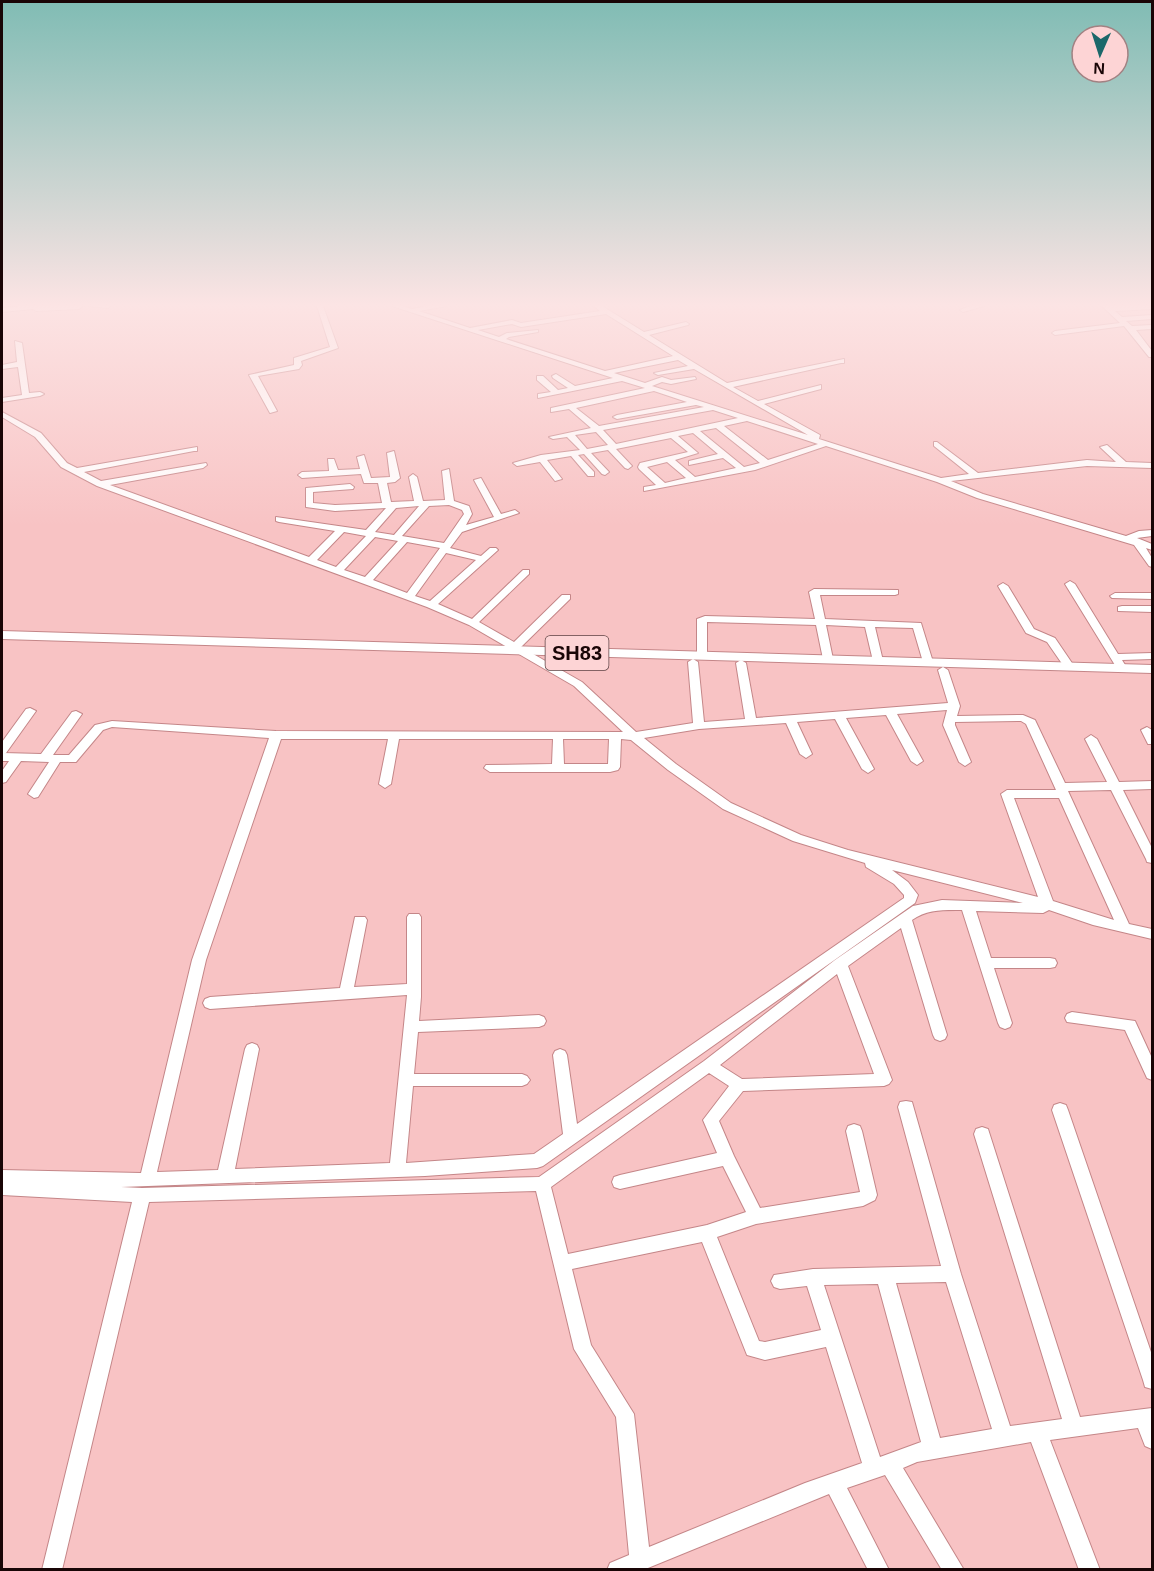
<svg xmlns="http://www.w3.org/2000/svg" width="1154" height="1571" font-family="Helvetica,sans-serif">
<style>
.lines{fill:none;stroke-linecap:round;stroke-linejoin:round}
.minor-casing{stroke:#c48688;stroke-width:2}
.major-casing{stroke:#c48688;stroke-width:2}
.minor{fill:#fff;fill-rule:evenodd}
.major{fill:#fff;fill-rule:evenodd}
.labels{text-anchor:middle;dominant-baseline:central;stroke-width:4.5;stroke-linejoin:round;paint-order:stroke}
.shield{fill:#fdd4d5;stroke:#5d4344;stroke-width:1.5}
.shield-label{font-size:20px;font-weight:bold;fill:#190506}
</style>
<rect width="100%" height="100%" fill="#f8c3c4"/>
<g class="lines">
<!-- minor casing -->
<g class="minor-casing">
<path id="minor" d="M 20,306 L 82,306 L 82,307 L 79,309 L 36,311 L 33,309 L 2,312 L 2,308 Z
M 89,306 L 111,306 L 108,308 Z
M 317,306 L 323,306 L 338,348 L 301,361 L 302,365 L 299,369 L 258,376 L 277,411 L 270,413 L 249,375 L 294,365 L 294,358 L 330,347 Z
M 392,306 L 403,306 L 412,309 L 427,306 L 447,306 L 419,311 L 470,328 L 512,320 L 521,323 L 600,311 L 594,306 L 602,306 L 644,332 L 686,322 L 689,324 L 688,325 L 649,335 L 727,383 L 844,359 L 844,363 L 841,363 L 733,387 L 758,401 L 821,385 L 821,389 L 764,404 L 820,435 L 819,439 L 941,478 L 969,474 L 934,446 L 934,442 L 937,442 L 978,473 L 1087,460 L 1116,462 L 1100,447 L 1107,445 L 1126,462 L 1152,463 L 1152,468 L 1087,466 L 951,481 L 983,494 L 1126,536 L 1139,531 L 1152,530 L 1152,536 L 1137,538 L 1152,544 L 1152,550 L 1146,548 L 1152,558 L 1152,567 L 1149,566 L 1134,545 L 977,498 L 937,482 L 826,446 L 755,470 L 644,491 L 644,487 L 656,485 L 639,469 L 638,467 L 640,463 L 688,452 L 671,438 L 616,449 L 632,466 L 628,469 L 625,468 L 608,450 L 591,453 L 609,472 L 605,475 L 602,474 L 584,454 L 578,455 L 594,472 L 594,476 L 588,476 L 571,456 L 547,460 L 562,479 L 555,481 L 540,462 L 517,466 L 513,463 L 541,455 L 580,450 L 567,437 L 553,439 L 549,437 L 591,428 L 569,409 L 551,412 L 551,408 L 645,388 L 622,381 L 538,398 L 538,394 L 551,392 L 537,380 L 537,376 L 543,376 L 558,390 L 568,388 L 553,378 L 552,376 L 556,374 L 575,386 L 613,378 ZM 606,314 L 673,356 L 605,371 L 506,339 L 509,337 L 538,332 L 538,330 L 507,333 L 499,337 L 478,330 L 512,324 L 521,327 ZM 678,360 L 688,366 L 654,373 L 658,375 L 694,369 L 808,435 L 652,386 L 662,382 L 671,384 L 696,379 L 695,377 L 671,380 L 662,377 L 645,383 L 614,373 ZM 654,391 L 687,402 L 617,415 L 613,417 L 617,419 L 696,405 L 704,407 L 599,426 L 576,408 ZM 713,410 L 738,418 L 616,444 L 603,430 ZM 747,421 L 818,444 L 768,460 L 724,426 ZM 716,428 L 760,463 L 744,467 L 700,431 ZM 596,432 L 608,445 L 587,449 L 575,435 ZM 693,433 L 718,454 L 689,461 L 689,465 L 723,458 L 736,468 L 695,477 L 675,460 L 698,453 L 678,436 ZM 667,462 L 686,478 L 665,483 L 647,467 Z
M 970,306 L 984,306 L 963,312 L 960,310 Z
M 1102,306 L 1152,306 L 1152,309 L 1115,311 L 1122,317 L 1152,315 L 1152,319 L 1126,321 L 1132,326 L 1152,325 L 1152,329 L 1136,330 L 1152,351 L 1152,357 L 1149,357 L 1124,326 L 1055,335 L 1052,333 L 1055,331 L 1120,323 Z
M 15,341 L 22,343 L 29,393 L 40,392 L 44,394 L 40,396 L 2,402 L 2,398 L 22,395 L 18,367 L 2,369 L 2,365 L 17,362 Z
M 2,412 L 41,433 L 67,463 L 77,468 L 197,447 L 197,451 L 194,451 L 84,472 L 101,481 L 206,463 L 207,465 L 203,468 L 110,485 L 309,557 L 335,531 L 279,522 L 276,521 L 276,517 L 366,530 L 386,508 L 335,511 L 306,507 L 306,488 L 350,484 L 354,487 L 353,489 L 313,492 L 313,503 L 335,505 L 382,503 L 378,483 L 364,483 L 361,474 L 302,478 L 298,475 L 302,472 L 329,471 L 328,459 L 334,459 L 338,470 L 360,469 L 357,457 L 364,455 L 371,478 L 390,477 L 387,453 L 394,451 L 400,478 L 395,482 L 387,483 L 391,502 L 414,501 L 409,477 L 413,474 L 417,477 L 423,501 L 445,500 L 442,471 L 449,469 L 454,501 L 469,506 L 472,514 L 466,525 L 494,517 L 474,480 L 481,478 L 501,514 L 515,510 L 519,513 L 462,532 L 450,548 L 481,556 L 490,548 L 496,548 L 498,550 L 438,604 L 472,619 L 523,570 L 529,570 L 529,574 L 479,622 L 514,642 L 562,595 L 570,595 L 570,599 L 521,647 L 582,682 L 636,732 L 693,723 L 688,662 L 693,659 L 698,662 L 704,722 L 745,719 L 736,663 L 741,660 L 746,663 L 756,718 L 948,703 L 938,670 L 943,667 L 948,670 L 960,706 L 957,716 L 1023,715 L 1035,720 L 1065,783 L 1107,782 L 1085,739 L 1091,735 L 1097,739 L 1119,782 L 1152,781 L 1152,789 L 1123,790 L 1152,848 L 1152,863 L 1147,862 L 1146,859 L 1111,790 L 1068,791 L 1129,924 L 1152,929 L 1152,939 L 1093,925 L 1049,910 L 1043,913 L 976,911 L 991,958 L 1050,958 L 1055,959 L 1057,963 L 1055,967 L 1050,968 L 994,968 L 1012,1023 L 1010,1027 L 1005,1029 L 1000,1027 L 998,1023 L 962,910 C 944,910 927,909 912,920 L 947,1035 L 945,1039 L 940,1041 L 935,1039 L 933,1035 L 901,928 L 848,966 L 892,1080 L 889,1084 L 884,1086 L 743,1091 L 719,1121 L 734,1156 L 760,1208 L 860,1192 L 846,1131 L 848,1126 L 854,1124 L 860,1126 L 862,1131 L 877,1195 L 875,1200 L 863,1206 L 756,1224 L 717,1237 L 759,1341 L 765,1342 L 821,1330 L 807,1286 L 780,1289 L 774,1287 L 771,1281 L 774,1275 L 813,1269 L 941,1266 L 898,1107 L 900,1102 L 906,1101 L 912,1102 L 961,1274 L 1010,1426 L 1062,1419 L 974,1134 L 976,1129 L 982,1127 L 988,1129 L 1080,1417 L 1152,1408 L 1152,1449 L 1145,1446 L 1138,1428 L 1050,1440 L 1100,1570 L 1079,1570 L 1031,1442 L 917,1462 L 903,1468 L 964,1570 L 942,1570 L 885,1475 L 847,1488 L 889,1570 L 868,1570 L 829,1494 L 643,1570 L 607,1570 L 610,1563 L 629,1555 L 616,1417 L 574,1349 L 536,1191 L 149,1202 L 62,1570 L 42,1570 L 132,1202 L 2,1195 L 2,1170 L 141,1173 L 192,960 L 269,738 L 112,727 L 103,730 L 76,762 L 60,762 L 38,797 L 34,798 L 28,794 L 49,762 L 21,761 L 6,782 L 2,783 L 2,771 L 9,761 L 2,761 L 2,742 L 26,709 L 30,708 L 36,711 L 6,753 L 3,753 L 41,754 L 72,712 L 76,711 L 82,714 L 53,755 L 69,755 L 95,725 L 112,721 L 276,731 L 623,732 L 574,686 L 469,625 L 427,607 L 97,486 L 61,467 L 35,437 L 2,417 ZM 449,505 L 462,510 L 464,514 L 444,543 L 402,536 L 429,506 ZM 419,506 L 394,535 L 375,532 L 396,508 ZM 344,532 L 366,536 L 336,567 L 317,560 ZM 375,537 L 398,541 L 365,577 L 344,570 ZM 407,542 L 440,548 L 407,593 L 373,580 ZM 446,553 L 476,560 L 430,601 L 415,596 ZM 947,710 L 943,725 L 959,762 L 965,766 L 971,762 L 955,725 L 955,722 L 1021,721 L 1026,724 L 1056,790 L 1007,790 L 1001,794 L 1038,897 L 848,850 L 801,835 L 731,803 L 676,764 L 644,738 L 699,729 L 786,723 L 800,754 L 806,758 L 812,754 L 797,722 L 835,719 L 862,769 L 868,773 L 874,769 L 846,718 L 886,715 L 911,761 L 917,765 L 923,761 L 897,714 ZM 281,739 L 388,739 L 379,784 L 385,788 L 391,784 L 399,739 L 553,739 L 552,764 L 486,765 L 484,768 L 490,772 L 610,772 L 618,770 L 620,767 L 621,739 L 631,740 L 668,770 L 723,809 L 793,841 L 865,863 L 866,867 L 894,884 L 904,895 L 904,898 L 577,1124 L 567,1055 L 565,1051 L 560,1049 L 555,1051 L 553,1055 L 563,1134 L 534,1154 L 406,1163 L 413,1086 L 522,1086 L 527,1084 L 530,1080 L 527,1076 L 522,1074 L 414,1074 L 418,1032 L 539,1027 L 544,1025 L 546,1021 L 544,1017 L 539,1015 L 419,1021 L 421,997 L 421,917 L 419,914 L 409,914 L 407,917 L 407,984 L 354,987 L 367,920 L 365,917 L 355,917 L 340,988 L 210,997 L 205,999 L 203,1003 L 205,1007 L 210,1009 L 407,995 L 390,1163 L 235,1169 L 259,1049 L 257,1045 L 252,1043 L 247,1045 L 245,1049 L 218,1170 L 157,1172 L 206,960 ZM 563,739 L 609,739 L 608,764 L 564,764 ZM 1014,798 L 1059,798 L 1114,920 L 1053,901 ZM 892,870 L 1023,903 L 942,900 L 913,906 L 835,960 L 704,1061 L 539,1177 L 142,1188 L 121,1187 L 425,1176 L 537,1168 L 543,1166 L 915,903 L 918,895 L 908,882 ZM 837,974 L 874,1074 L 742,1079 L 720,1065 ZM 709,1073 L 729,1086 L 703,1120 L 717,1153 L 620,1175 L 614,1177 L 612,1182 L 614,1187 L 620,1189 L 723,1166 L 746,1212 L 707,1225 L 568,1254 L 551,1187 ZM 702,1242 L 747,1355 L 765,1360 L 826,1347 L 862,1463 L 805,1483 L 649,1547 L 634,1414 L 591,1345 L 572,1269 ZM 946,1282 L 992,1429 L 940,1438 L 896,1283 ZM 878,1284 L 921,1442 L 880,1457 L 824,1285 Z
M 1070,581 L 1075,584 L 1118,654 L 1152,653 L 1152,659 L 1122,660 L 1127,668 L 1126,670 L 1118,670 L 1065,584 Z
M 1003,583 L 1008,586 L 1034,629 L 1055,638 L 1074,666 L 1073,668 L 1065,668 L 1047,642 L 1026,633 L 998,586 Z
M 814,589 L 898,590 L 898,594 L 895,595 L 820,595 L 825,619 L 921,623 L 933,662 L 928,665 L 923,662 L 913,628 L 875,627 L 883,661 L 878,664 L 873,661 L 865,627 L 826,625 L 833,659 L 828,662 L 823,659 L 816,625 L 707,622 L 707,656 L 702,659 L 697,656 L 697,619 L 705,616 L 815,619 L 809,592 Z
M 1115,593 L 1152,593 L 1152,599 L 1112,598 L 1110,596 Z
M 1122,606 L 1152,606 L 1152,612 L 1118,611 L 1118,607 Z
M 1147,727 L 1152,730 L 1152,744 L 1148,744 L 1141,730 Z
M 1072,1012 L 1135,1021 L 1152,1058 L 1152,1080 L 1147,1078 L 1125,1030 L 1067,1022 L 1065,1018 L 1067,1014 Z
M 1060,1103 L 1066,1105 L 1068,1110 L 1152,1355 L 1152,1389 L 1145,1387 L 1143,1380 L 1052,1110 L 1054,1105 Z"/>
</g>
<!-- major casing -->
<g class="major-casing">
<path id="major" d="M 2,631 L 1152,665 L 1152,673 L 2,639 Z"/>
</g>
<!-- minor -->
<use href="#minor" class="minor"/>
<!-- major -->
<use href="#major" class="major"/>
</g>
<!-- sky -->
<linearGradient id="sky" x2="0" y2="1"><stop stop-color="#80bcb4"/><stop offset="0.58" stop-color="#fce4e4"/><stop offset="1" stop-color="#fce4e4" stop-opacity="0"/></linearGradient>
<rect width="1154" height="526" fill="url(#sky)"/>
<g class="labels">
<!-- shield labels -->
<rect class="shield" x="545.5" y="636" width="63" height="34" rx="4.5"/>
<g class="shield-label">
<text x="577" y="653">SH83</text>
</g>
</g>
<!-- border -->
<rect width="1154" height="1571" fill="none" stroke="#190506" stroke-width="6"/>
<!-- north arrow -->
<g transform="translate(1100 54) rotate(183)"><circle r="28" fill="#fdd4d5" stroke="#a28182" stroke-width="1.5"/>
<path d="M0-4.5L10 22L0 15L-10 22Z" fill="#1b686a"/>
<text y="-9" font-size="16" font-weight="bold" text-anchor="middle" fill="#190506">N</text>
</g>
</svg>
